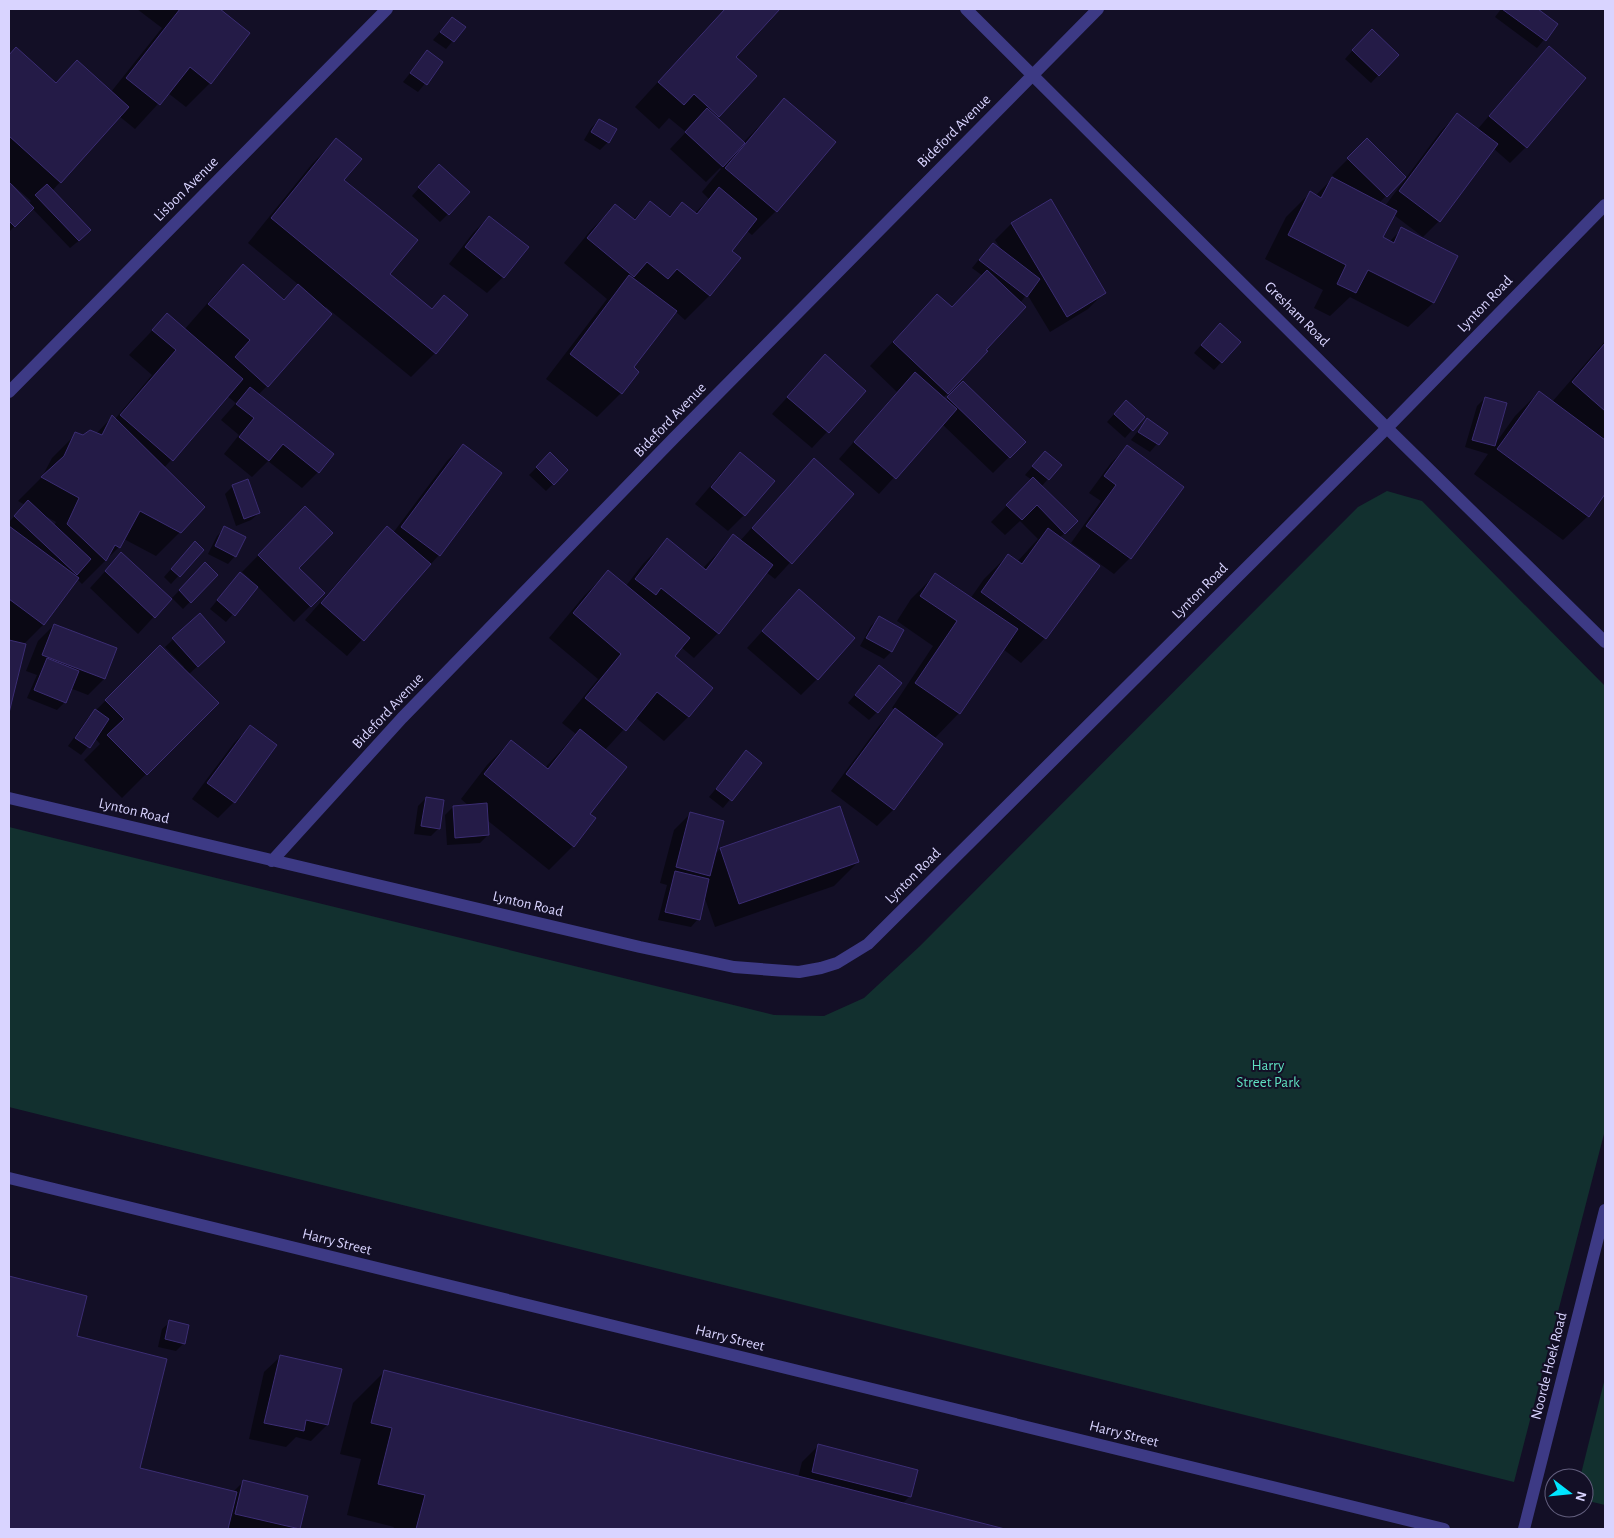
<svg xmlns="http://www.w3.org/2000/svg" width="1614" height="1538" font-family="'Alegreya Sans',sans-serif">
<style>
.green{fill:#12302f}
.shadow{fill:#0007;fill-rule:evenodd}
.building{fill:#241b47;stroke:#3b2d73}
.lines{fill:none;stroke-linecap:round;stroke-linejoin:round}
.minor{stroke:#3d3a85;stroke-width:12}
.labels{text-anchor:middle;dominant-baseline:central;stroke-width:4;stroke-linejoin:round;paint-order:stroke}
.street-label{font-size:15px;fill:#d9d4ff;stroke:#130f26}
.park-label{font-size:15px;fill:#5fe0c0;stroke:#130f26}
</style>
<rect width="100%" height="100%" fill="#130f26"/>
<!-- green -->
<path class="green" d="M 1387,491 L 1422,501 L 1605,686 L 1605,1130 L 1514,1482 L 9,1107 L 9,827 L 774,1015 L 824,1016 L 864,998 L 920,946 L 1358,507 Z
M 1605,1378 L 1605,1505 L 1584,1500 L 1584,1478 L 1580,1478 Z"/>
<!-- shadow -->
<path class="shadow" d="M 137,9 L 218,9 L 249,33 L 210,83 L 186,107 L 168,93 L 135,129 L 119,116 L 52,191 L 82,238 L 70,248 L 32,208 L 9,232 L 9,56 L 16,49 L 55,83 L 77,62 L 111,92 L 162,28 ZM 12,184 L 31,201 L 28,204 L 10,185 Z
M 725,9 L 778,9 L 734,57 L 755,76 L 716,118 L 743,143 L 784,100 L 776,211 L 752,235 L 747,231 L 730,251 L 739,258 L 709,296 L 685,320 L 675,311 L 632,368 L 621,393 L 597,417 L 546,379 L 607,299 L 564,263 L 591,230 L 615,206 L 633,220 L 650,202 L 668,217 L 682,204 L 694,214 L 709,199 L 702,192 L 721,169 L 720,168 L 706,182 L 670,149 L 686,132 L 669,118 L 659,129 L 635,107 Z
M 1501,9 L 1536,9 L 1557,24 L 1537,48 L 1495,17 Z
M 452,18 L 464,27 L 446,49 L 433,40 Z
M 1364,38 L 1397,55 L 1371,83 L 1345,59 Z
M 1549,48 L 1526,147 L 1510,163 L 1493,148 L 1439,221 L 1423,237 L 1394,215 L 1382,238 L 1389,242 L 1402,229 L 1456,257 L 1433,303 L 1408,327 L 1350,297 L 1330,316 L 1314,308 L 1323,290 L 1265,259 L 1286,217 L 1310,193 L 1315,196 L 1334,177 L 1332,175 L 1367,140 L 1405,177 L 1379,203 L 1385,206 L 1441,131 L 1457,115 L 1477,130 L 1533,64 Z
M 427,52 L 442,63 L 418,92 L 403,82 Z
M 599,120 L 608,142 L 600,150 L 584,140 L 591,128 Z
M 336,140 L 343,180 L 388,275 L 431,310 L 444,297 L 435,353 L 411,377 L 326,307 L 267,386 L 258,395 L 318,472 L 302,488 L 268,461 L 252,477 L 224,454 L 239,435 L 221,420 L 236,403 L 227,396 L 164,468 L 180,532 L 156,556 L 124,539 L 119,547 L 82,584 L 77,579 L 43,625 L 23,645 L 24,645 L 9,708 L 9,522 L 25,505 L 18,501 L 42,477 L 52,458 L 76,434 L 83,437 L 96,434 L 112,417 L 115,419 L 152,375 L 129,355 L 167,315 L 184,330 L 219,290 L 243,266 L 283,301 L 299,285 L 248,243 L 312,164 ZM 47,517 L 56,522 L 54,526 L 46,518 Z
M 432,173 L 448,214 L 440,222 L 412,196 Z
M 1050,201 L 1104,293 L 1088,309 L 1050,332 L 1027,294 L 984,350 L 986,351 L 943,398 L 946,400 L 963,383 L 1024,442 L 993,473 L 942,424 L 879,494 L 839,459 L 897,392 L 870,366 L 913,320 L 951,308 L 983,276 L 972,268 L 985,252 L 993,244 L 1002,251 L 995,240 L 1011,224 Z
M 489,217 L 503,277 L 487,293 L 449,264 L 473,233 Z
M 1212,333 L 1239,342 L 1214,370 L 1194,353 Z
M 1605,341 L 1605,438 L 1603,440 L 1605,442 L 1605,492 L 1588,516 L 1563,540 L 1474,474 L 1488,454 L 1465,447 L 1477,406 L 1485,398 L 1495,444 L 1515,416 L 1539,392 L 1552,402 Z
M 825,356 L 865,391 L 812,448 L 772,414 Z
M 1126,401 L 1132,430 L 1125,438 L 1107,422 Z
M 1147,420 L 1166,433 L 1150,452 L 1131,440 Z
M 463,445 L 439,555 L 347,656 L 305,620 L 371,544 L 387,528 L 393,533 L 447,461 Z
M 1127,447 L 1130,558 L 1114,574 L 1071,543 L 1101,501 L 1089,493 L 1111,463 Z
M 1045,452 L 1060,465 L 1041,487 L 1077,521 L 1059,538 L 1045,638 L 1021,663 L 1003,649 L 959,713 L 934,739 L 941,744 L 893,810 L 877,826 L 831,791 L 879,726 L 895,710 L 892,708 L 933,646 L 897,621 L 911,599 L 935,575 L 970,599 L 984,579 L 1008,555 L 1017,562 L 1038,539 L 1020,521 L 1005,535 L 991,522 L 1032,480 L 1025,475 Z
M 740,453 L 744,515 L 728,531 L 695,504 L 724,470 Z
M 550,454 L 567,470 L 546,491 L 529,475 Z
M 798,476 L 852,495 L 775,579 L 766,572 L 718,633 L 694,658 L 681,647 L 673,657 L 712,688 L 688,717 L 664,741 L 635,717 L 604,751 L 588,814 L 573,846 L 549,870 L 487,820 L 488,835 L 480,843 L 447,845 L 445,815 L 453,807 L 469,806 L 461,799 L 487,765 L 511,741 L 545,768 L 576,734 L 562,723 L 598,679 L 549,638 L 584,596 L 608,572 L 625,587 L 643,564 L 667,540 L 703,568 L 734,536 L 740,541 Z
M 233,486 L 259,513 L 251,520 L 236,526 L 225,494 Z
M 289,524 L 297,568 L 323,593 L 294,622 L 257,586 L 226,622 L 210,609 L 233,581 L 249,581 L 250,579 L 242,572 Z
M 225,528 L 235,556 L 228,564 L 208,554 L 217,536 Z
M 202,550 L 171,584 L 164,577 L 187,551 Z
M 121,554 L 170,599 L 138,634 L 90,588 Z
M 205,564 L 216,575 L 183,609 L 172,598 Z
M 799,591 L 817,679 L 801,695 L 747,648 Z
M 199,615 L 216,649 L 188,675 L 217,703 L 122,798 L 84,760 L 100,744 L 95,738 L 81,755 L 68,746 L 88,718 L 160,647 L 182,669 L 184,667 L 165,647 Z
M 879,618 L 891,652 L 884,659 L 860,646 L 871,626 Z
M 54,625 L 104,679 L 88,695 L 70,688 L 65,702 L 57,710 L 27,698 L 37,675 L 26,671 L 38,641 Z
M 872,674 L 877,712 L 869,720 L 848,703 Z
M 250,727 L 234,802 L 218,818 L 192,799 L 234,743 Z
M 746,752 L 760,763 L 723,808 L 709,797 Z
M 426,798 L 439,828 L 431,836 L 414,834 L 418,806 Z
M 839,808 L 858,862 L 834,886 L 715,927 L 704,896 L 698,919 L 691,927 L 658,920 L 667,885 L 660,883 L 674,830 L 690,814 L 713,856 L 720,849 Z
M 9,1278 L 86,1297 L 76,1337 L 138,1468 L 233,1492 L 243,1482 L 299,1529 L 9,1529 Z
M 170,1322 L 184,1343 L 176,1351 L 158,1347 L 162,1329 Z
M 281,1356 L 327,1425 L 311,1441 L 296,1437 L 286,1447 L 249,1439 L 264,1372 Z
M 384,1372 L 798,1478 L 802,1462 L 818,1446 L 910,1496 L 902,1504 L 999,1529 L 393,1529 L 394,1527 L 347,1515 L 361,1459 L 340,1454 L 353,1403 Z"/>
<!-- building -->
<path class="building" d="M 180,9 L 220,9 L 250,33 L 211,84 L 190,67 L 160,105 L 126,78 Z
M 725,9 L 780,9 L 736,57 L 757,76 L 719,117 L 694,94 L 684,105 L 658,82 Z
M 1502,9 L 1538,9 L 1558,24 L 1546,41 Z
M 452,17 L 466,27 L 454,42 L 440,32 Z
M 1372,29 L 1399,55 L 1379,76 L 1352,50 Z
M 1549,46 L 1586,78 L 1527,148 L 1489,116 Z
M 16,47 L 56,83 L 77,60 L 129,107 L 61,183 L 9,136 L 9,55 Z
M 427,50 L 443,62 L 427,85 L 410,73 Z
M 784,98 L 836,142 L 777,212 L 725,168 Z
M 707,108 L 745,143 L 723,167 L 685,132 Z
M 1457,113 L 1498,144 L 1440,222 L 1399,191 Z
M 599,119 L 617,129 L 609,143 L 591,132 Z
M 336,138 L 362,159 L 344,180 L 418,240 L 390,274 L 432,309 L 444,295 L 468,315 L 436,354 L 271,218 Z
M 1367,138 L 1406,177 L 1387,197 L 1347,158 Z
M 439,164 L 470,192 L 449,215 L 418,187 Z
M 1332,177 L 1397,211 L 1383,237 L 1394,243 L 1401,227 L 1458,256 L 1434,303 L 1368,270 L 1356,293 L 1337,284 L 1346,265 L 1288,235 L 1310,191 L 1321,198 Z
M 9,182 L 34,208 L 15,227 L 9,221 Z
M 47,184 L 91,230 L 79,241 L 35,195 Z
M 719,187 L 757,219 L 732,251 L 741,258 L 710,296 L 677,269 L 668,279 L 647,262 L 634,277 L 587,238 L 615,204 L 635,220 L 650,201 L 670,217 L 682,202 L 697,214 Z
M 1051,199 L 1106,293 L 1067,317 L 1011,223 Z
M 489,216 L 529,247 L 504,278 L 465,247 Z
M 993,243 L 1040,279 L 1027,297 L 979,260 Z
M 243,264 L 284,300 L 298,284 L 332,314 L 268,387 L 235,357 L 250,340 L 208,304 Z
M 987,270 L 1026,307 L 986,350 L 988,351 L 948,394 L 893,342 L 937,294 L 952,307 Z
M 629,275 L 677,311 L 634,367 L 639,372 L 622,394 L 570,354 Z
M 167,313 L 243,379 L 173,461 L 120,415 L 176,350 L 152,330 Z
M 1220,323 L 1241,342 L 1222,363 L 1201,345 Z
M 1605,343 L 1605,411 L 1572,382 Z
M 825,354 L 866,391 L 829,433 L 787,397 Z
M 915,372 L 957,409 L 896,479 L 854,442 Z
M 963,381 L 1026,442 L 1010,458 L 947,397 Z
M 250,387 L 334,454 L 319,473 L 283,444 L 269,461 L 239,437 L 254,418 L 236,404 Z
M 1539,391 L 1605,440 L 1605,494 L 1589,517 L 1497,449 Z
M 1485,397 L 1507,403 L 1495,446 L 1472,440 Z
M 1126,400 L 1145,417 L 1133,431 L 1114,414 Z
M 112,415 L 205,507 L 181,533 L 140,511 L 120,548 L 115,545 L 106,561 L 67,524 L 79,498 L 41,477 L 64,456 L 75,432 L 83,435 L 90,430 L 102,435 Z
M 1147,418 L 1168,433 L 1159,445 L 1138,432 Z
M 463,444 L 502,473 L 440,556 L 401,527 Z
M 1127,445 L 1184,487 L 1131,559 L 1086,526 L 1116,485 L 1104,476 Z
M 1045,451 L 1062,465 L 1049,480 L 1032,466 Z
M 550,452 L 568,470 L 554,485 L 536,467 Z
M 740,452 L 775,481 L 745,516 L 711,487 Z
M 814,458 L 854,494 L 792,564 L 752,528 Z
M 1033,477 L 1078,521 L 1065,534 L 1037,505 L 1022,520 L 1006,505 Z
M 248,479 L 260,513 L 244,519 L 232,485 Z
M 28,500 L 91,559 L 77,575 L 14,516 Z
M 305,506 L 333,533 L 299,568 L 325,593 L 311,607 L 258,555 Z
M 9,526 L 79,578 L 44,625 L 9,599 Z
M 224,526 L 246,537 L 236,557 L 215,546 Z
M 387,526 L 431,564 L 364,641 L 321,603 Z
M 1048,528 L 1100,566 L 1046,639 L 981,592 L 1008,554 L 1022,564 Z
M 733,534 L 773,565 L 719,634 L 661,588 L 656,595 L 635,579 L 667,538 L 706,570 Z
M 195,541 L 204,550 L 180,577 L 171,569 Z
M 121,552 L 172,599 L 155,618 L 105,571 Z
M 205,562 L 218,575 L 191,603 L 179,590 Z
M 608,570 L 690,638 L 675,656 L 713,688 L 689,717 L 657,692 L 626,731 L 585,698 L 621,654 L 573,613 Z
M 240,572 L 258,587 L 235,616 L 217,600 Z
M 935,573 L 1018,629 L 960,714 L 915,683 L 957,621 L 920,596 Z
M 799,589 L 855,638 L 818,680 L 762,631 Z
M 200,613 L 225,642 L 198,667 L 172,638 Z
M 879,616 L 904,630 L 892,652 L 866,638 Z
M 54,624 L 117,648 L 105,679 L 42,655 Z
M 9,640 L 26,644 L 9,713 Z
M 160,645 L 219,703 L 147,775 L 107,735 L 124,719 L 105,700 Z
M 47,658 L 79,671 L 66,703 L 34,690 Z
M 879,665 L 902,683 L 878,713 L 855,695 Z
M 895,708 L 943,744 L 894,810 L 846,774 Z
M 95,709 L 109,719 L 90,748 L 75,738 Z
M 250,725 L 277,745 L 235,803 L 207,783 Z
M 580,729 L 627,767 L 590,814 L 596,818 L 574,847 L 484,774 L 511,740 L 548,769 Z
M 746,750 L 762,763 L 732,801 L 716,789 Z
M 426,797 L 444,800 L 440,829 L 421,826 Z
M 487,803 L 489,835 L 455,838 L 453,806 Z
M 840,806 L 859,862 L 739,904 L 720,848 Z
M 690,812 L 724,821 L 710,876 L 676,867 Z
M 675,871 L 709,879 L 700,920 L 665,912 Z
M 9,1276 L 87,1296 L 77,1336 L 167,1359 L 140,1468 L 237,1492 L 228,1529 L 9,1529 Z
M 169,1320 L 189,1325 L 185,1344 L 165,1339 Z
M 280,1355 L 342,1369 L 328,1425 L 306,1420 L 304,1431 L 264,1423 Z
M 384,1370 L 1005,1529 L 416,1529 L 425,1495 L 378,1484 L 392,1428 L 371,1423 Z
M 818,1444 L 918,1470 L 911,1497 L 812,1472 Z
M 243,1480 L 308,1496 L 300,1529 L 235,1514 Z"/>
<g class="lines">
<!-- minor -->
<path class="minor" d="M 966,9 L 1387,428 L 1605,642
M 9,392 L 387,9
M 9,798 L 640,947 L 734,967 L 799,972 L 821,968 L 837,963 L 868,944 L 1387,428 L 1605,205
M 272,861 L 402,718 L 674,438 L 1098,9
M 9,1178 L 1444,1529
M 1524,1529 L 1605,1210"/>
</g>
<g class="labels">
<!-- street labels -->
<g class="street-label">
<text transform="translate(954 131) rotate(-45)">Bideford Avenue</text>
<text transform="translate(186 189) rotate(-45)">Lisbon Avenue</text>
<text transform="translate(1485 304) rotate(-46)">Lynton Road</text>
<text transform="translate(1297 314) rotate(45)">Gresham Road</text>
<text transform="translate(670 420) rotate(-46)">Bideford Avenue</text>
<text transform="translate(1200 591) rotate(-45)">Lynton Road</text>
<text transform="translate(388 711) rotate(-47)">Bideford Avenue</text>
<text transform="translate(134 811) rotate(13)">Lynton Road</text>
<text transform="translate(913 876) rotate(-45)">Lynton Road</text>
<text transform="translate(528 904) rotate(13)">Lynton Road</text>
<text transform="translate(337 1242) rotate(14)">Harry Street</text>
<text transform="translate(730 1338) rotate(14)">Harry Street</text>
<text transform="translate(1549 1366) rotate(-76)">Noorde Hoek Road</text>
<text transform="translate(1124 1434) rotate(14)">Harry Street</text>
</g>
<!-- park labels -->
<g class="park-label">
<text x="1268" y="1065">Harry<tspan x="1268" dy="17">Street Park</tspan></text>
</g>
</g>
<!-- border -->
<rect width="1614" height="1538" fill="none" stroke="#d9d4ff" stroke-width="20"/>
<!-- north arrow -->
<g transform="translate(1569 1493) rotate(106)"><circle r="24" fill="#130f26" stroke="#625e7d"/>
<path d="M0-4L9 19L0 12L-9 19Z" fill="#00e5ff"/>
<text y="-8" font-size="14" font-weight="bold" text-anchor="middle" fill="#d9d4ff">N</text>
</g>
</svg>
